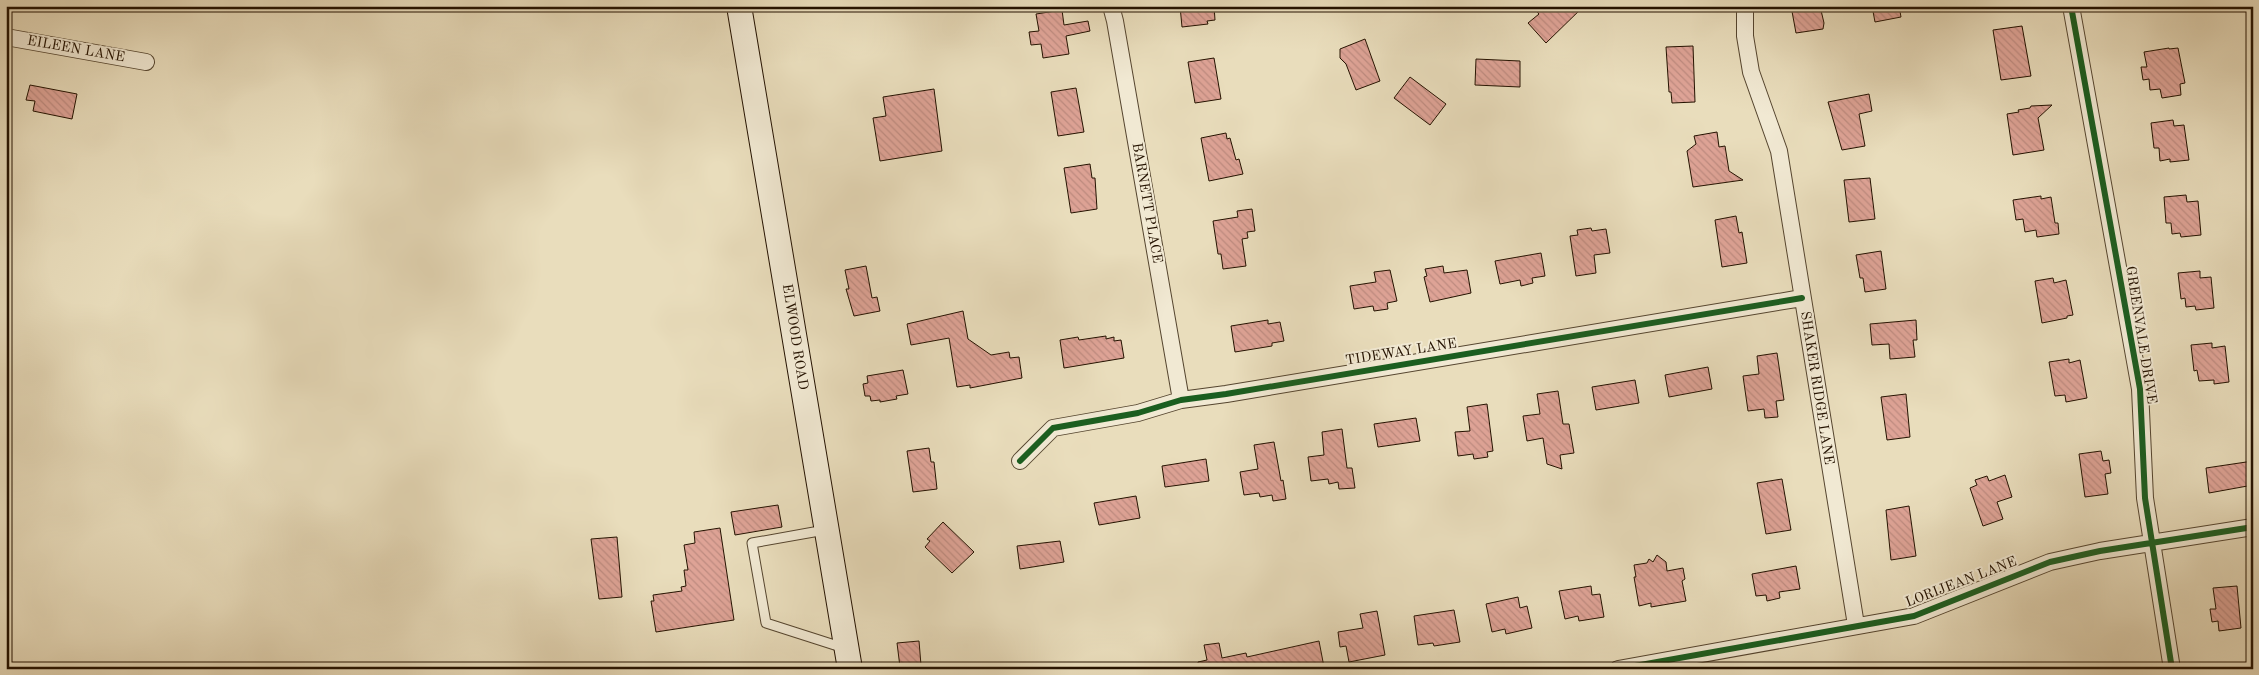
<svg xmlns="http://www.w3.org/2000/svg" width="2259" height="675" font-family="'Old Standard TT',serif">
<style>
.building{fill:url(#building-back-hatch);stroke:#241200}
.lines{fill:none;stroke-linecap:round;stroke-linejoin:round}
.service-casing{stroke:#55452f;stroke-width:11}
.minor-casing{stroke:#55452f;stroke-width:18}
.secondary-casing{stroke:#241200;stroke-width:26}
.service{stroke:#f1e9d3;stroke-width:9}
.minor{stroke:#f1e9d3;stroke-width:16}
.secondary{stroke:#f1e9d3;stroke-width:24}
.cycleway-casing{stroke:#f1e9d3;stroke-width:9}
.cycleway{stroke:#1b5e20;stroke-width:6}
.labels{text-anchor:middle;dominant-baseline:central;stroke-width:4;stroke-linejoin:round;paint-order:stroke}
.street-label{font-size:14px;fill:#241200;stroke:#f1e9d3}
</style>
<defs>
<pattern id="building-back-hatch" width="6" height="6" patternUnits="userSpaceOnUse" patternTransform="scale(1.25)"><rect width="6" height="6" fill="#dea396"/><path d="M-1 5l2 2M0 0l6 6M5-1l2 2" fill="none" stroke="#be8b80"/></pattern>
</defs>
<rect width="100%" height="100%" fill="#e9ddbc"/>
<filter id="stains"><feTurbulence type="fractalNoise" baseFrequency=".004" numOctaves="4"/><feColorMatrix values="0 0 0 0 .2 0 0 0 0 .09 0 0 0 0 .02 0 0 0 .5 -.17"/></filter>
<radialGradient id="worn" r=".72"><stop offset=".6" stop-color="#630" stop-opacity="0"/><stop offset="1" stop-color="#630" stop-opacity=".3"/></radialGradient>
<!-- building -->
<path class="building" d="M 1180,6 L 1214,6 L 1215,20 L 1207,21 L 1208,24 L 1182,27 Z
M 1532,6 L 1584,6 L 1546,43 L 1528,23 L 1539,14 Z
M 1791,6 L 1820,6 L 1824,23 L 1823,29 L 1796,33 Z
M 1872,6 L 1899,6 L 1901,17 L 1875,22 Z
M 1062,10 L 1064,25 L 1088,21 L 1090,31 L 1066,36 L 1069,54 L 1043,58 L 1041,44 L 1031,45 L 1029,32 L 1039,31 L 1036,14 Z
M 2022,26 L 2031,76 L 2001,80 L 1993,30 Z
M 1365,39 L 1380,81 L 1356,90 L 1346,64 L 1340,58 L 1340,49 Z
M 1693,46 L 1695,102 L 1672,103 L 1671,92 L 1669,92 L 1666,47 Z
M 2169,48 L 2169,49 L 2178,48 L 2185,83 L 2180,84 L 2181,95 L 2162,98 L 2160,89 L 2150,90 L 2149,79 L 2143,80 L 2141,67 L 2147,67 L 2144,52 Z
M 1214,58 L 1221,99 L 1195,103 L 1188,62 Z
M 1476,59 L 1520,61 L 1520,87 L 1475,85 Z
M 1410,77 L 1446,104 L 1430,125 L 1394,98 Z
M 30,85 L 77,94 L 72,119 L 33,111 L 35,101 L 26,100 Z
M 1076,88 L 1084,132 L 1058,136 L 1051,92 Z
M 934,89 L 942,151 L 880,161 L 873,118 L 886,116 L 883,97 Z
M 1869,94 L 1872,111 L 1859,114 L 1865,146 L 1842,150 L 1828,102 Z
M 2052,105 L 2038,118 L 2044,150 L 2013,155 L 2007,114 L 2019,112 L 2018,110 L 2030,108 L 2031,106 Z
M 2173,120 L 2174,126 L 2184,125 L 2189,160 L 2170,162 L 2170,159 L 2160,161 L 2159,148 L 2154,148 L 2151,123 Z
M 1717,132 L 1719,147 L 1725,146 L 1729,171 L 1743,180 L 1693,187 L 1687,151 L 1696,144 L 1694,136 Z
M 1226,133 L 1227,139 L 1230,138 L 1236,160 L 1239,159 L 1243,174 L 1209,181 L 1201,138 Z
M 1090,164 L 1092,178 L 1095,178 L 1097,209 L 1071,213 L 1064,168 Z
M 1870,178 L 1875,219 L 1849,222 L 1844,180 Z
M 2186,195 L 2187,202 L 2198,201 L 2201,235 L 2181,237 L 2180,233 L 2172,234 L 2171,223 L 2166,223 L 2164,197 Z
M 2041,196 L 2041,199 L 2051,197 L 2055,223 L 2058,223 L 2059,234 L 2037,237 L 2036,230 L 2025,232 L 2023,219 L 2016,220 L 2013,200 Z
M 1252,209 L 1255,231 L 1247,232 L 1248,238 L 1242,239 L 1246,266 L 1223,269 L 1221,254 L 1218,254 L 1213,221 L 1238,217 L 1237,211 Z
M 1736,216 L 1739,233 L 1742,232 L 1747,263 L 1722,267 L 1715,220 Z
M 1591,228 L 1592,231 L 1606,229 L 1610,253 L 1594,255 L 1596,273 L 1576,276 L 1570,236 L 1578,235 L 1577,230 Z
M 1881,251 L 1886,289 L 1865,292 L 1863,278 L 1860,278 L 1856,255 Z
M 1541,253 L 1545,276 L 1532,278 L 1533,283 L 1521,286 L 1520,280 L 1500,284 L 1495,261 Z
M 866,266 L 872,298 L 877,297 L 880,311 L 854,316 L 846,289 L 849,289 L 845,270 Z
M 1443,266 L 1444,273 L 1467,270 L 1471,293 L 1430,302 L 1424,277 L 1427,276 L 1425,269 Z
M 1390,270 L 1397,301 L 1387,303 L 1388,309 L 1374,311 L 1373,306 L 1354,309 L 1350,286 L 1376,282 L 1374,272 Z
M 2200,271 L 2200,278 L 2211,277 L 2214,308 L 2196,310 L 2195,306 L 2186,307 L 2185,298 L 2181,299 L 2178,273 Z
M 2053,278 L 2054,283 L 2066,280 L 2073,315 L 2067,316 L 2067,318 L 2042,323 L 2035,281 Z
M 963,311 L 968,339 L 991,355 L 1009,352 L 1010,358 L 1019,357 L 1022,378 L 970,388 L 970,385 L 957,387 L 949,338 L 911,345 L 907,324 Z
M 1268,320 L 1268,324 L 1280,322 L 1284,341 L 1272,343 L 1272,346 L 1235,352 L 1231,326 Z
M 1916,320 L 1917,340 L 1913,340 L 1915,357 L 1890,359 L 1889,344 L 1872,345 L 1870,324 Z
M 1106,336 L 1106,339 L 1114,337 L 1114,341 L 1121,340 L 1124,358 L 1064,368 L 1060,340 L 1078,337 L 1079,340 Z
M 2212,343 L 2212,348 L 2225,346 L 2229,382 L 2214,384 L 2214,380 L 2199,381 L 2197,370 L 2194,371 L 2191,345 Z
M 1777,353 L 1784,400 L 1776,401 L 1778,417 L 1765,418 L 1764,409 L 1748,411 L 1743,376 L 1759,374 L 1757,356 Z
M 2069,359 L 2069,363 L 2080,360 L 2087,398 L 2066,402 L 2065,395 L 2055,396 L 2049,362 Z
M 1708,367 L 1712,389 L 1669,397 L 1665,375 Z
M 903,370 L 908,394 L 896,396 L 897,399 L 880,402 L 880,400 L 871,401 L 870,396 L 865,396 L 863,384 L 868,383 L 867,376 Z
M 1635,380 L 1639,403 L 1596,410 L 1592,387 Z
M 1558,391 L 1563,424 L 1569,424 L 1574,453 L 1560,455 L 1562,469 L 1547,464 L 1543,438 L 1527,441 L 1523,416 L 1540,414 L 1537,394 Z
M 1906,394 L 1910,437 L 1887,440 L 1881,397 Z
M 1487,404 L 1493,451 L 1487,452 L 1488,457 L 1474,459 L 1473,454 L 1458,456 L 1455,432 L 1470,431 L 1467,407 Z
M 1416,418 L 1420,441 L 1378,447 L 1374,424 Z
M 1342,429 L 1347,468 L 1352,468 L 1355,488 L 1339,489 L 1338,482 L 1329,484 L 1328,479 L 1311,481 L 1308,457 L 1324,455 L 1322,432 Z
M 1274,442 L 1281,481 L 1283,480 L 1286,499 L 1273,501 L 1272,495 L 1260,497 L 1259,493 L 1244,495 L 1240,472 L 1258,469 L 1254,445 Z
M 929,448 L 931,462 L 934,462 L 937,489 L 913,492 L 907,451 Z
M 2101,451 L 2103,461 L 2109,460 L 2111,473 L 2105,474 L 2108,494 L 2085,497 L 2079,454 Z
M 1206,459 L 1209,481 L 1165,487 L 1162,466 Z
M 2253,461 L 2253,485 L 2209,493 L 2206,468 Z
M 2005,475 L 2012,497 L 1997,502 L 2003,519 L 1983,526 L 1970,488 L 1977,485 L 1975,480 L 1987,476 L 1989,481 Z
M 1782,479 L 1791,530 L 1766,534 L 1757,483 Z
M 1136,496 L 1140,518 L 1099,525 L 1094,503 Z
M 778,505 L 782,527 L 735,535 L 731,512 Z
M 1909,506 L 1916,556 L 1891,560 L 1886,510 Z
M 943,522 L 974,552 L 952,573 L 925,547 L 930,541 L 927,539 Z
M 720,528 L 734,620 L 656,632 L 651,601 L 654,601 L 653,595 L 682,591 L 681,587 L 686,586 L 684,570 L 688,570 L 684,545 L 695,543 L 694,532 Z
M 617,537 L 622,597 L 599,599 L 591,539 Z
M 1060,541 L 1064,562 L 1020,569 L 1017,546 Z
M 1657,555 L 1666,562 L 1667,571 L 1683,568 L 1685,579 L 1682,581 L 1686,601 L 1651,607 L 1651,603 L 1639,606 L 1634,577 L 1636,577 L 1634,565 L 1647,563 L 1649,559 L 1653,562 Z
M 1796,566 L 1800,589 L 1779,592 L 1780,598 L 1767,601 L 1766,595 L 1756,596 L 1752,574 Z
M 1591,586 L 1592,595 L 1600,594 L 1604,617 L 1579,621 L 1578,616 L 1565,619 L 1559,591 Z
M 2237,586 L 2241,628 L 2219,631 L 2218,621 L 2212,622 L 2210,609 L 2216,609 L 2213,588 Z
M 1518,597 L 1520,608 L 1527,606 L 1532,628 L 1506,634 L 1505,629 L 1492,632 L 1486,604 Z
M 1454,610 L 1460,642 L 1434,646 L 1433,643 L 1418,645 L 1414,616 Z
M 1377,611 L 1385,655 L 1349,662 L 1346,646 L 1340,647 L 1338,632 L 1363,628 L 1360,614 Z
M 919,641 L 921,665 L 900,667 L 897,643 Z
M 1319,641 L 1324,667 L 1313,669 L 1198,669 L 1198,662 L 1207,660 L 1204,645 L 1219,643 L 1222,658 L 1246,653 L 1247,657 Z"/>
<g class="lines">
<!-- service casing -->
<g class="service-casing">
<path id="service" d="M 825,530 L 752,543 L 766,623 L 844,648"/>
</g>
<!-- minor casing -->
<g class="minor-casing">
<path id="minor" d="M 1111,6 L 1115,21 L 1181,400
M 1745,6 L 1745,36 L 1751,72 L 1779,151 L 1856,625
M 2071,6 L 2140,389 L 2145,498 L 2172,669
M 6,37 L 146,62
M 1020,461 L 1053,428 L 1138,413 L 1181,400 L 1226,394 L 1802,298
M 1618,669 L 1914,616 L 2050,562 L 2100,551 L 2253,527"/>
</g>
<!-- secondary casing -->
<g class="secondary-casing">
<path id="secondary" d="M 739,6 L 850,669"/>
</g>
<!-- service -->
<use href="#service" class="service"/>
<!-- minor -->
<use href="#minor" class="minor"/>
<!-- secondary -->
<use href="#secondary" class="secondary"/>
<!-- cycleway casing -->
<g class="cycleway-casing">
<path id="cycleway" d="M 2071,6 L 2140,389 L 2145,498 L 2172,669
M 1020,461 L 1053,428 L 1138,413 L 1181,400 L 1226,394 L 1802,298
M 1618,669 L 1914,616 L 2050,562 L 2100,551 L 2253,527"/>
</g>
<!-- cycleway -->
<use href="#cycleway" class="cycleway"/>
</g>
<g class="labels">
<!-- street labels -->
<g class="street-label">
<text transform="translate(76 49) rotate(10)">EILEEN LANE</text>
<text transform="translate(1147 203) rotate(80)">BARNETT PLACE</text>
<text transform="translate(2141 335) rotate(81)">GREENVALE DRIVE</text>
<text transform="translate(795 337) rotate(81)">ELWOOD ROAD</text>
<text transform="translate(1401 352) rotate(-9)">TIDEWAY LANE</text>
<text transform="translate(1817 388) rotate(81)">SHAKER RIDGE LANE</text>
<text transform="translate(1961 582) rotate(-21)">LORIJEAN LANE</text>
</g>
</g>
<!-- margin -->
<rect width="2259" height="675" fill="none" stroke="#e9ddbc" stroke-width="25"/>
<rect x="8" y="8" width="2244" height="660" fill="none" stroke="#241200" stroke-width="2.5"/>
<rect x="12" y="12" width="2234" height="650" fill="none" stroke="#241200"/>
<rect width="100%" height="100%" filter="url(#stains)"/>
<rect width="100%" height="100%" fill="url(#worn)"/>
</svg>
